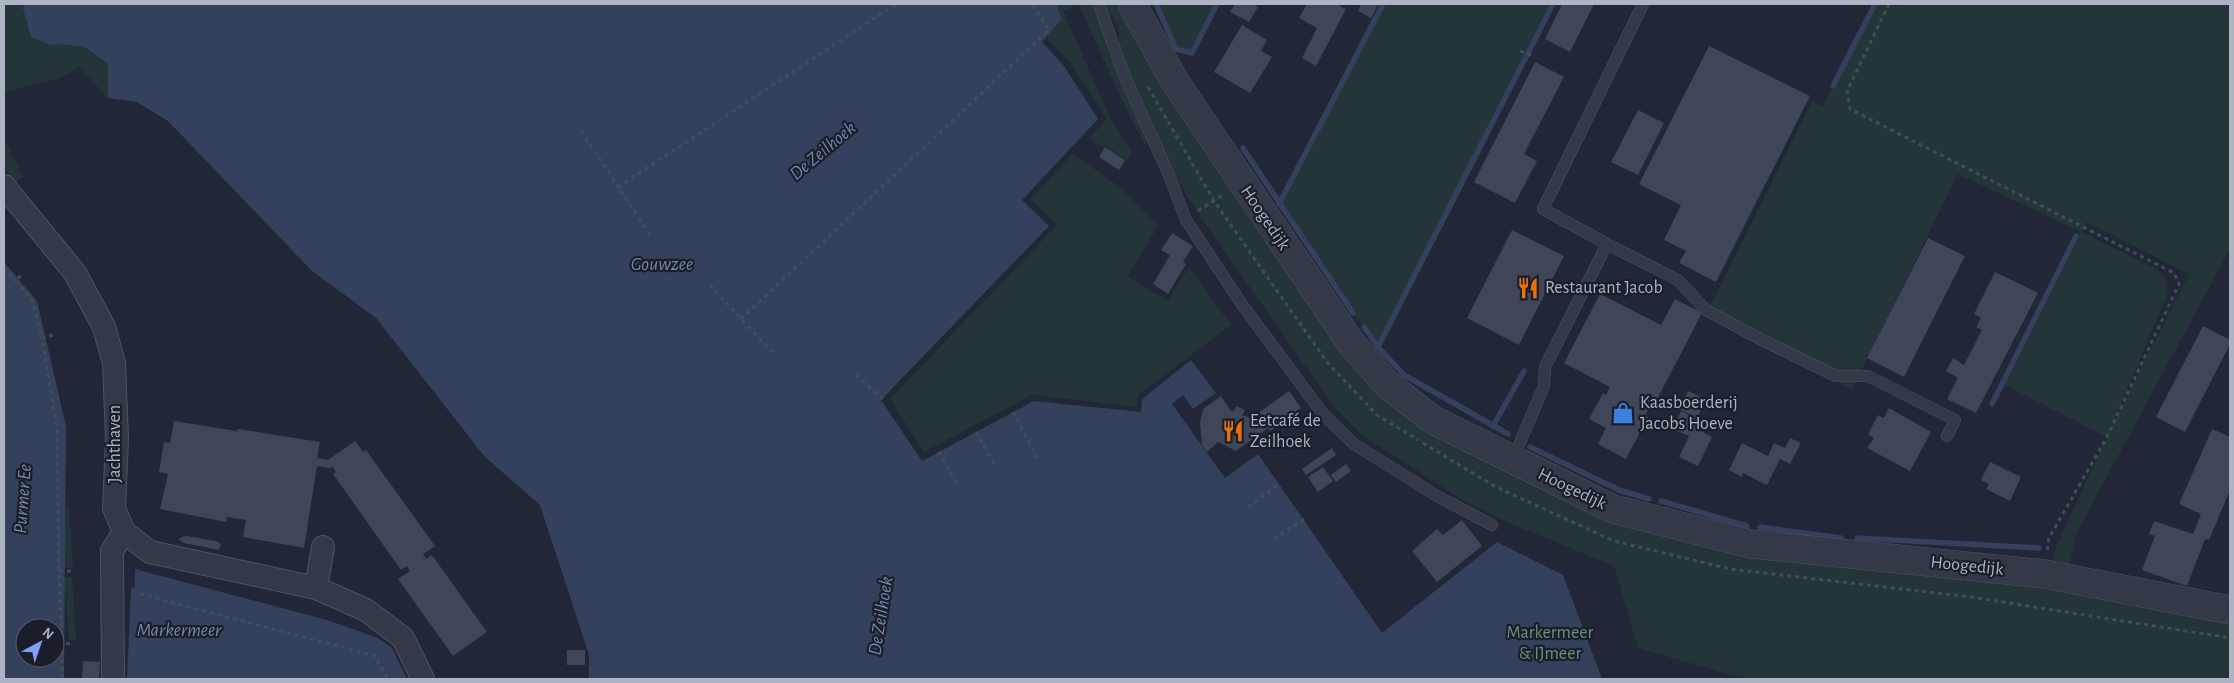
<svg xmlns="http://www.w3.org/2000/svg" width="2234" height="683" font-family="'Alegreya Sans',sans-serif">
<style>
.green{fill:#243438;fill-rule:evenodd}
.water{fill:#35405d;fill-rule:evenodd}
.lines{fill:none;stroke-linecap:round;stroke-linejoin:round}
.stream{stroke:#35405d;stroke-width:5.5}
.building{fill:#3f4659}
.service-casing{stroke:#4f5462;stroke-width:12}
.minor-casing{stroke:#4f5462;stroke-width:24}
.tertiary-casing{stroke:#4f5462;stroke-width:29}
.path{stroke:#404f55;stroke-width:3;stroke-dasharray:4 4;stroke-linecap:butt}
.service{stroke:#343947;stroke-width:11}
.minor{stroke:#343947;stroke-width:22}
.tertiary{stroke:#343947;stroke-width:28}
.labels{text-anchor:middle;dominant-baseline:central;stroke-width:4.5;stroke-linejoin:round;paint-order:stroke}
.street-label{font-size:18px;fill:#aeb4c4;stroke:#1a1e2b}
.poi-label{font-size:18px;fill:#aeb4c4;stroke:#1a1e2b;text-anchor:start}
.park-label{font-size:18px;fill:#679377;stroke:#1a1e2b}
.water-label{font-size:19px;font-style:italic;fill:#7786ab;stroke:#1a1e2b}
</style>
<rect width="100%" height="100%" fill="#212736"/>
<!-- green -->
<path class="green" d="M 4,4 L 24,4 L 23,9 L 31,37 L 50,45 L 62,44 L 86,48 L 108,64 L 108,98 L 79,67 L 57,79 L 4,92 Z
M 1051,4 L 1077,4 L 1063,11 L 1110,117 L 1132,152 L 1127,160 L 1105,145 L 1102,148 L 1089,138 L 1107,119 L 1070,62 L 1046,38 L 1062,19 Z
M 1078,4 L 1095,4 L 1118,77 L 1148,141 L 1145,145 L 1127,111 Z
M 1103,4 L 1124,4 L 1258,220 L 1440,433 L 1533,487 L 1621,522 L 2230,618 L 2230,679 L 1753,679 L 1738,677 L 1638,648 L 1614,566 L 1507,522 L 1463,500 L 1362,435 L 1334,407 L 1197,212 L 1173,172 L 1119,50 C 1119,38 1120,27 1113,17 C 1109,12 1105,10 1103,4 Z
M 1156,4 L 1217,4 L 1192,53 L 1176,49 Z
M 1383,4 L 1553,4 L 1378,347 L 1353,313 L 1279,204 Z
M 1875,4 L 1892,4 L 1898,6 L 1900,4 L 2230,4 L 2230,249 L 2076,534 L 2069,568 L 2051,565 L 2056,547 L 2107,437 L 2003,384 L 2081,232 L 1958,174 L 1852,389 L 1706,314 L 1812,101 L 1823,106 ZM 2086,222 L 2189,274 L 2111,428 L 2168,293 L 2167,282 L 2159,270 L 2082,232 Z
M 4,139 L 23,177 L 16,183 L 4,167 Z
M 1073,154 L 1117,185 L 1158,226 L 1128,276 L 1168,301 L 1189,267 L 1231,325 L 1138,395 L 1137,407 L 1032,395 L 924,452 L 890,399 L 1057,225 L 1030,199 Z
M 69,508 L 73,568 L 64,568 L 64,509 Z
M 64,577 L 72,577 L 76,640 L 69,640 Z"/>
<!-- water -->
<path class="water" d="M 24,4 L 1056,4 L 1062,19 L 1042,42 L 1064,66 L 1098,119 L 1022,200 L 1049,226 L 881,400 L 922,461 L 1034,401 L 1141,412 L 1142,399 L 1191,360 L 1216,393 L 1193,409 L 1183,395 L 1172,404 L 1225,478 L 1258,454 L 1382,633 L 1497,542 L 1563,575 L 1602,679 L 589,679 L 589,655 L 540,505 L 485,457 L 376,318 L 312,271 L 168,121 L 137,102 L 108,98 L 108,64 L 86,48 L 62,44 L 50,45 L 31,37 L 23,9 Z
M 4,262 L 37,301 L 66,426 L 64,679 L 4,679 ZM 25,628 L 55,628 L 55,658 L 25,658 Z
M 135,569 L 327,620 L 378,638 L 392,648 L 407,679 L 127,679 L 131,589 L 135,587 Z"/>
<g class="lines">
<!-- stream -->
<path class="stream" d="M 1156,4 L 1176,49 L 1192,53 L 1217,4
M 1833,86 L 1875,4
M 1243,148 L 1353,313
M 1279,204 L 1383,4
M 1364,327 L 1378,347 L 1404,375 L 1508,434
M 1378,347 L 1553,4
M 1992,404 L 2076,236
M 1493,426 L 1524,371
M 1530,447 L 1619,490 L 1649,499
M 1661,501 L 1747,526
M 1760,527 L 1841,538
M 1857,538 L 2039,548"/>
</g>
<!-- building -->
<path class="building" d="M 1235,4 L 1253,4 L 1258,7 L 1249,22 L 1230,12 Z
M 1307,4 L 1336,4 L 1346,9 L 1316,66 L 1302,58 L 1317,28 L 1299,18 Z
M 1361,4 L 1378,4 L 1371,18 L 1358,11 Z
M 1562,4 L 1594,4 L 1570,52 L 1545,39 Z
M 1242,25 L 1267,40 L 1261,51 L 1272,57 L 1250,93 L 1214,72 Z
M 1709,46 L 1810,96 L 1716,282 L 1679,263 L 1686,251 L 1664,240 L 1681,205 L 1639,184 Z
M 1535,62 L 1564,77 L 1524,154 L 1537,161 L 1515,203 L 1474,182 Z
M 1638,110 L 1664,123 L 1638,175 L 1611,162 Z
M 1105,147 L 1125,160 L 1119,170 L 1099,157 Z
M 1512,230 L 1564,256 L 1519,345 L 1467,318 Z
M 1172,233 L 1193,246 L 1183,262 L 1186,264 L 1168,294 L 1153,284 L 1170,255 L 1161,250 Z
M 1928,238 L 1965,256 L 1904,377 L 1867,358 Z
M 1995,272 L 2038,293 L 1976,413 L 1947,399 L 1958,378 L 1946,371 L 1953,358 L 1964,365 L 1982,330 L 1976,327 L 1981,318 L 1974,314 Z
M 1600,294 L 1661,325 L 1675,299 L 1702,313 L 1652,409 L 1649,408 L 1645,416 L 1648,417 L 1626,459 L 1598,444 L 1606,428 L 1589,419 L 1603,393 L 1606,395 L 1610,387 L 1564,363 Z
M 2203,326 L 2230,340 L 2230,344 L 2185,432 L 2156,417 Z
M 1289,391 L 1301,408 L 1270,431 L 1268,428 L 1236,451 L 1218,442 L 1207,452 L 1202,445 L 1200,423 L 1203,409 L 1221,396 L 1231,411 L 1234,411 L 1236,406 L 1245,410 L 1242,415 L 1251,418 Z
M 1688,391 L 1706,399 L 1697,418 L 1679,409 Z
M 1889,408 L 1931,432 L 1910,471 L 1867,448 L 1874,438 L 1868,434 L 1878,415 L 1884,418 Z
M 1681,411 L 1702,422 L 1699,430 L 1712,437 L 1698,466 L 1679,457 L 1689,436 L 1673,429 Z
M 174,421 L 237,431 L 238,429 L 320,442 L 317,458 L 328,460 L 355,441 L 363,452 L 366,450 L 435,546 L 423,554 L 426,559 L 432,555 L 487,632 L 453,656 L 398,579 L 410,571 L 407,566 L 401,570 L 333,474 L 336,472 L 332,466 L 330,468 L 317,466 L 304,548 L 243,537 L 246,520 L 227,517 L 226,522 L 160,509 L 168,474 L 159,472 L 164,442 L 170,443 Z
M 2212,429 L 2230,437 L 2230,490 L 2209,540 L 2205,539 L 2187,586 L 2142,570 L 2155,536 L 2149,534 L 2154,521 L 2193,534 L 2201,514 L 2179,504 Z
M 1790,438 L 1801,443 L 1790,464 L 1780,459 L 1767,485 L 1743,473 L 1742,477 L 1729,470 L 1742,443 L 1768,456 L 1774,443 L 1785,448 Z
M 1332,448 L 1336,455 L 1306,475 L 1302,469 Z
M 1990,462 L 2021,477 L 2010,501 L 1986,489 L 1989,484 L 1981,480 Z
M 1346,464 L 1351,471 L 1336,482 L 1331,475 Z
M 1323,467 L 1333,481 L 1318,492 L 1308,477 Z
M 1462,520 L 1482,546 L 1437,582 L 1412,551 L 1437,529 L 1443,535 Z
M 186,536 L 216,541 L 221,544 L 219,550 L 184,543 L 179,540 L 180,538 Z
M 567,650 L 585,650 L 585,665 L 567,665 Z
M 83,661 L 100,662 L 99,679 L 82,679 Z"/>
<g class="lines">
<!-- service casing -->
<g class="service-casing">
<path id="service" d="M 1099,4 L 1124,75 L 1169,175 L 1186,220 L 1243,306 L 1323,414 L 1354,444 L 1437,496 L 1492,525
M 1607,244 L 1678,280 L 1706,310 L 1760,339 L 1836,376 L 1868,376 L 1955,420 L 1947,436
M 1513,459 L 1544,386 L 1545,367 L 1607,244 L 1543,209 L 1643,4"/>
</g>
<!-- minor casing -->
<g class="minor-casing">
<path id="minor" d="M 4,186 L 75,273 L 104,327 L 114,363 L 117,439 L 114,508 L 124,532 L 150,552 L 316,588 L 366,610 L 403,638 L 423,679
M 316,588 L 323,547
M 113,679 L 112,551 L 124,532"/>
</g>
<!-- tertiary casing -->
<g class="tertiary-casing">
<path id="tertiary" d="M 1132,4 L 1174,80 L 1351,343 L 1387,384 L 1433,420 L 1613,509 L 1751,544 L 2045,574 L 2230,610"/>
</g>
<!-- path -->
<path class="path" d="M 1889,4 L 1847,91 L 1850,109 L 2174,273 L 2179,284 L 2107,437 L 2049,538 L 2047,552
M 1520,51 L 1535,57
M 1148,87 L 1214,201 L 1327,362 L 1377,415 L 1418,440
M 581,131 L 650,235
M 618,187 L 896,4
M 1198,211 L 1224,194
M 4,267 L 15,280
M 21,276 L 15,280 L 33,301 L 42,338
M 710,285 L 773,353
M 741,319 L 1049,30 L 1032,4
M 53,335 L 42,338 L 57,429 L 59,571
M 856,375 L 883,399
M 1013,412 L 1039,461
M 976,432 L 994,464
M 1423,443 L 1496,487 L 1614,541 L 1730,569 L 1971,597 L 2230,638
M 939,452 L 957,485
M 1248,507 L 1279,484
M 1274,539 L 1304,519
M 140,594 L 375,656 L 388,679
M 62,643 L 59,571 L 71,571
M 62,679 L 62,643 L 73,644"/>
<!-- service -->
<use href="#service" class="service"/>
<!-- minor -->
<use href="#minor" class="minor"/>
<!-- tertiary -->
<use href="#tertiary" class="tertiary"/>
</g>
<!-- icons -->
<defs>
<g id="restaurant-bare" transform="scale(1.725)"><path d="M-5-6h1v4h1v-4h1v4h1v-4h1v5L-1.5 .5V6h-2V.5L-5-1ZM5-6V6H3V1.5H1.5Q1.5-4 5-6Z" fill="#e8710a" stroke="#1a1e2b" stroke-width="2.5" paint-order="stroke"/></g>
<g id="shop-bare" transform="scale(1.725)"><path d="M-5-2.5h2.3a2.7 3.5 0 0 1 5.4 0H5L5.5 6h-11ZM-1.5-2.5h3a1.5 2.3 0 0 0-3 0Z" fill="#3f7fe0" stroke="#1a1e2b" stroke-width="2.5" paint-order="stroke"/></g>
</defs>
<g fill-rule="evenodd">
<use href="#restaurant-bare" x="1528" y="288"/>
<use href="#shop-bare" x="1623" y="413"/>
<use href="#restaurant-bare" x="1233" y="431"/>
</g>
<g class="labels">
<!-- street labels -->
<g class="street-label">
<text transform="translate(1265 218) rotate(56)">Hoogedijk</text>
<text transform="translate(115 444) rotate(-90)">Jachthaven</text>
<text transform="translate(1572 489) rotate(26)">Hoogedijk</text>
<text transform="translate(1967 566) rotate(6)">Hoogedijk</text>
</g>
<!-- poi labels -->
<g class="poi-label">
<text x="1545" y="288">Restaurant Jacob</text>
<text x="1640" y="403">Kaasboerderij<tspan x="1640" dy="21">Jacobs Hoeve</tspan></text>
<text x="1250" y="421">Eetcafé de<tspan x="1250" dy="21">Zeilhoek</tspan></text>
</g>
<!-- park labels -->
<g class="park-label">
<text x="1550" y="633">Markermeer<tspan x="1550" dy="21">&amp; IJmeer</tspan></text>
</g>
<!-- water labels -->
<g class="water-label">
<text transform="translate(823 151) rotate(-40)">De Zeilhoek</text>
<text x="662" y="264">Gouwzee</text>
<text transform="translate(23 499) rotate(-86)">Purmer Ee</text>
<text transform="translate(881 616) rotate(-81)">De Zeilhoek</text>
<text x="179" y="630">Markermeer</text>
</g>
</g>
<!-- border -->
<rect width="2234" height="683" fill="none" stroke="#aeb4c4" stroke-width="10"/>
<!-- north arrow -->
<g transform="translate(40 643) rotate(40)"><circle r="24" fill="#1a1e2b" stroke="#555a68"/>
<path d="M0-4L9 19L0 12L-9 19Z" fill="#839ff4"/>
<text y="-8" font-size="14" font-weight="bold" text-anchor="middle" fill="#aeb4c4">N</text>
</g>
</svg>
